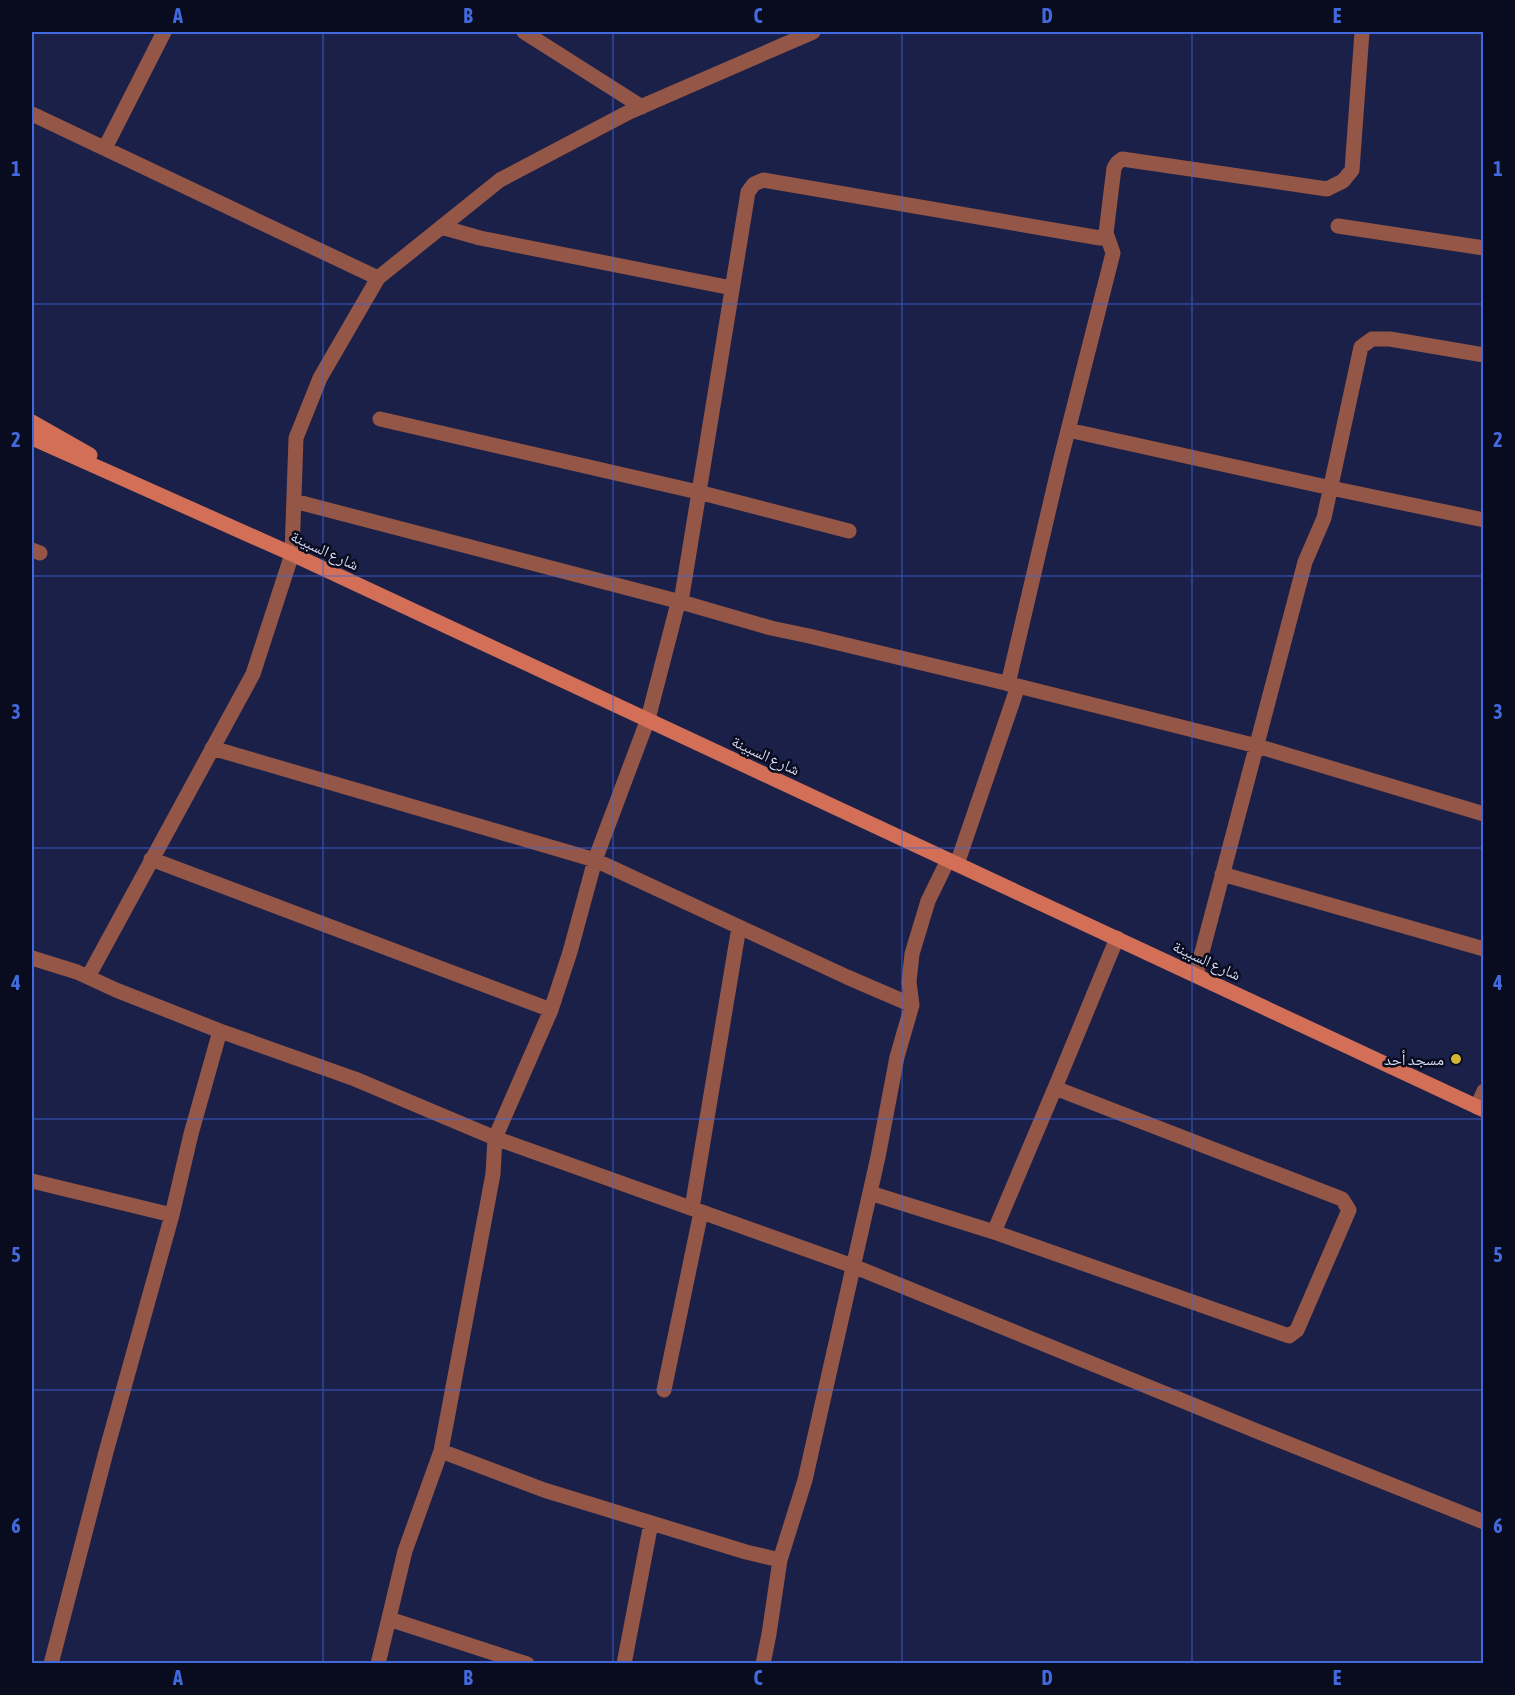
<svg xmlns="http://www.w3.org/2000/svg" width="1515" height="1695" font-family="'Asap Condensed','Noto Naskh Arabic',sans-serif">
<style>
.lines{fill:none;stroke-linecap:round;stroke-linejoin:round}
.minor{stroke:#945646;stroke-width:15}
.tertiary{stroke:#945646;stroke-width:15}
.secondary{stroke:#d26f56;stroke-width:15}
.grid{fill:none;stroke:#426ade;stroke-width:1.5;stroke-opacity:0.55}
.poi-dot{fill:#d4b635;stroke:#090c1e;stroke-width:2}
.labels{text-anchor:middle;dominant-baseline:central;stroke-width:5;stroke-linejoin:round;paint-order:stroke}
.street-label{font-size:16px;fill:#d6dcf8;stroke:#090c1e}
.poi-label{font-size:16px;fill:#d6dcf8;stroke:#090c1e;text-anchor:end}
.neatline{fill:none;stroke:#426ade;stroke-width:2}
.grid-label{font-size:20px;text-anchor:middle;font-weight:bold;fill:#426ade}
</style>
<rect width="100%" height="100%" fill="#1b2049"/>
<g class="lines">
<!-- minor -->
<path class="minor" d="M 524,32 L 642,107
M 32,114 L 378,278
M 105,148 L 164,32
M 1338,226 L 1484,248
M 441,227 L 480,238 L 732,288
M 380,419 L 698,492 L 849,531
M 1068,430 L 1331,488 L 1484,520
M 294,501 L 681,602 L 748,192 L 754,184 L 763,180 L 1100,238 L 1106,233 L 1114,168 L 1117,163 L 1122,159 L 1327,189 L 1343,181 L 1352,170 L 1362,32
M 32,550 L 40,553
M 1008,684 L 1060,462 L 1113,253 L 1106,233
M 212,748 L 595,860 L 648,719 L 677,607 L 681,602 L 771,628 L 809,636 L 1018,686 L 1257,746 L 1484,814
M 151,859 L 551,1010
M 957,864 L 1018,686
M 1222,874 L 1484,949
M 32,958 L 77,972 L 116,990 L 220,1031 L 355,1079 L 495,1138 L 853,1266 L 1259,1432 L 1484,1522
M 1196,975 L 1305,562 L 1324,518 L 1361,347 L 1372,339 L 1390,339 L 1484,355
M 88,977 L 253,674 L 292,554 L 296,438 L 320,378 L 378,278 L 500,180 L 629,112 L 813,32
M 1055,1088 L 1117,938
M 32,1181 L 172,1215
M 870,1193 L 994,1232 L 1289,1336 L 1297,1330 L 1349,1210 L 1342,1199 L 1055,1088 L 994,1232
M 692,1208 L 739,927
M 664,1390 L 701,1212
M 780,1560 L 746,1552 L 544,1490 L 441,1451 L 493,1174 L 495,1138 L 551,1010 L 570,952 L 595,860 L 847,977 L 912,1005
M 389,1619 L 527,1664
M 51,1664 L 106,1452 L 172,1215 L 191,1134 L 220,1031
M 378,1664 L 405,1551 L 441,1451
M 624,1664 L 651,1523
M 763,1664 L 769,1634 L 780,1560 L 805,1480 L 878,1157 L 897,1057 L 912,1005 L 909,982 L 912,954 L 928,901 L 948,860"/>
<!-- tertiary -->
<path class="tertiary" d="M 1477,1107 L 1484,1091"/>
<!-- secondary -->
<path class="secondary" d="M 32,422 L 90,455
M 32,438 L 292,554 L 1484,1110"/>
</g>
<!-- grid -->
<path class="grid" d="M 323,32 L 323,1664M 613,32 L 613,1664M 902,32 L 902,1664M 1192,32 L 1192,1664M 32,304 L 1484,304M 32,576 L 1484,576M 32,848 L 1484,848M 32,1119 L 1484,1119M 32,1390 L 1484,1390"/>
<!-- markers -->
<circle class="poi-dot" cx="1456" cy="1059" r="6"/>
<g class="labels">
<!-- street labels -->
<g class="street-label">
<text transform="translate(325 550) rotate(25)">شارع السبينة</text>
<text transform="translate(766 755) rotate(25)">شارع السبينة</text>
<text transform="translate(1207 960) rotate(25)">شارع السبينة</text>
</g>
<!-- poi labels -->
<g class="poi-label">
<text x="1444" y="1059">مسجد أحد</text>
</g>
</g>
<!-- border -->
<rect width="1515" height="1695" fill="none" stroke="#090c1e" stroke-width="66"/>
<rect x="33" y="33" width="1449" height="1629" class="neatline"/>
<g class="grid-label">
<text x="178" y="23">A</text>
<text x="468" y="23">B</text>
<text x="758" y="23">C</text>
<text x="1047" y="23">D</text>
<text x="1337" y="23">E</text>
<text x="16" y="176">1</text>
<text x="1498" y="176">1</text>
<text x="16" y="447">2</text>
<text x="1498" y="447">2</text>
<text x="16" y="719">3</text>
<text x="1498" y="719">3</text>
<text x="16" y="990">4</text>
<text x="1498" y="990">4</text>
<text x="16" y="1262">5</text>
<text x="1498" y="1262">5</text>
<text x="16" y="1533">6</text>
<text x="1498" y="1533">6</text>
<text x="178" y="1685">A</text>
<text x="468" y="1685">B</text>
<text x="758" y="1685">C</text>
<text x="1047" y="1685">D</text>
<text x="1337" y="1685">E</text>
</g>
</svg>
